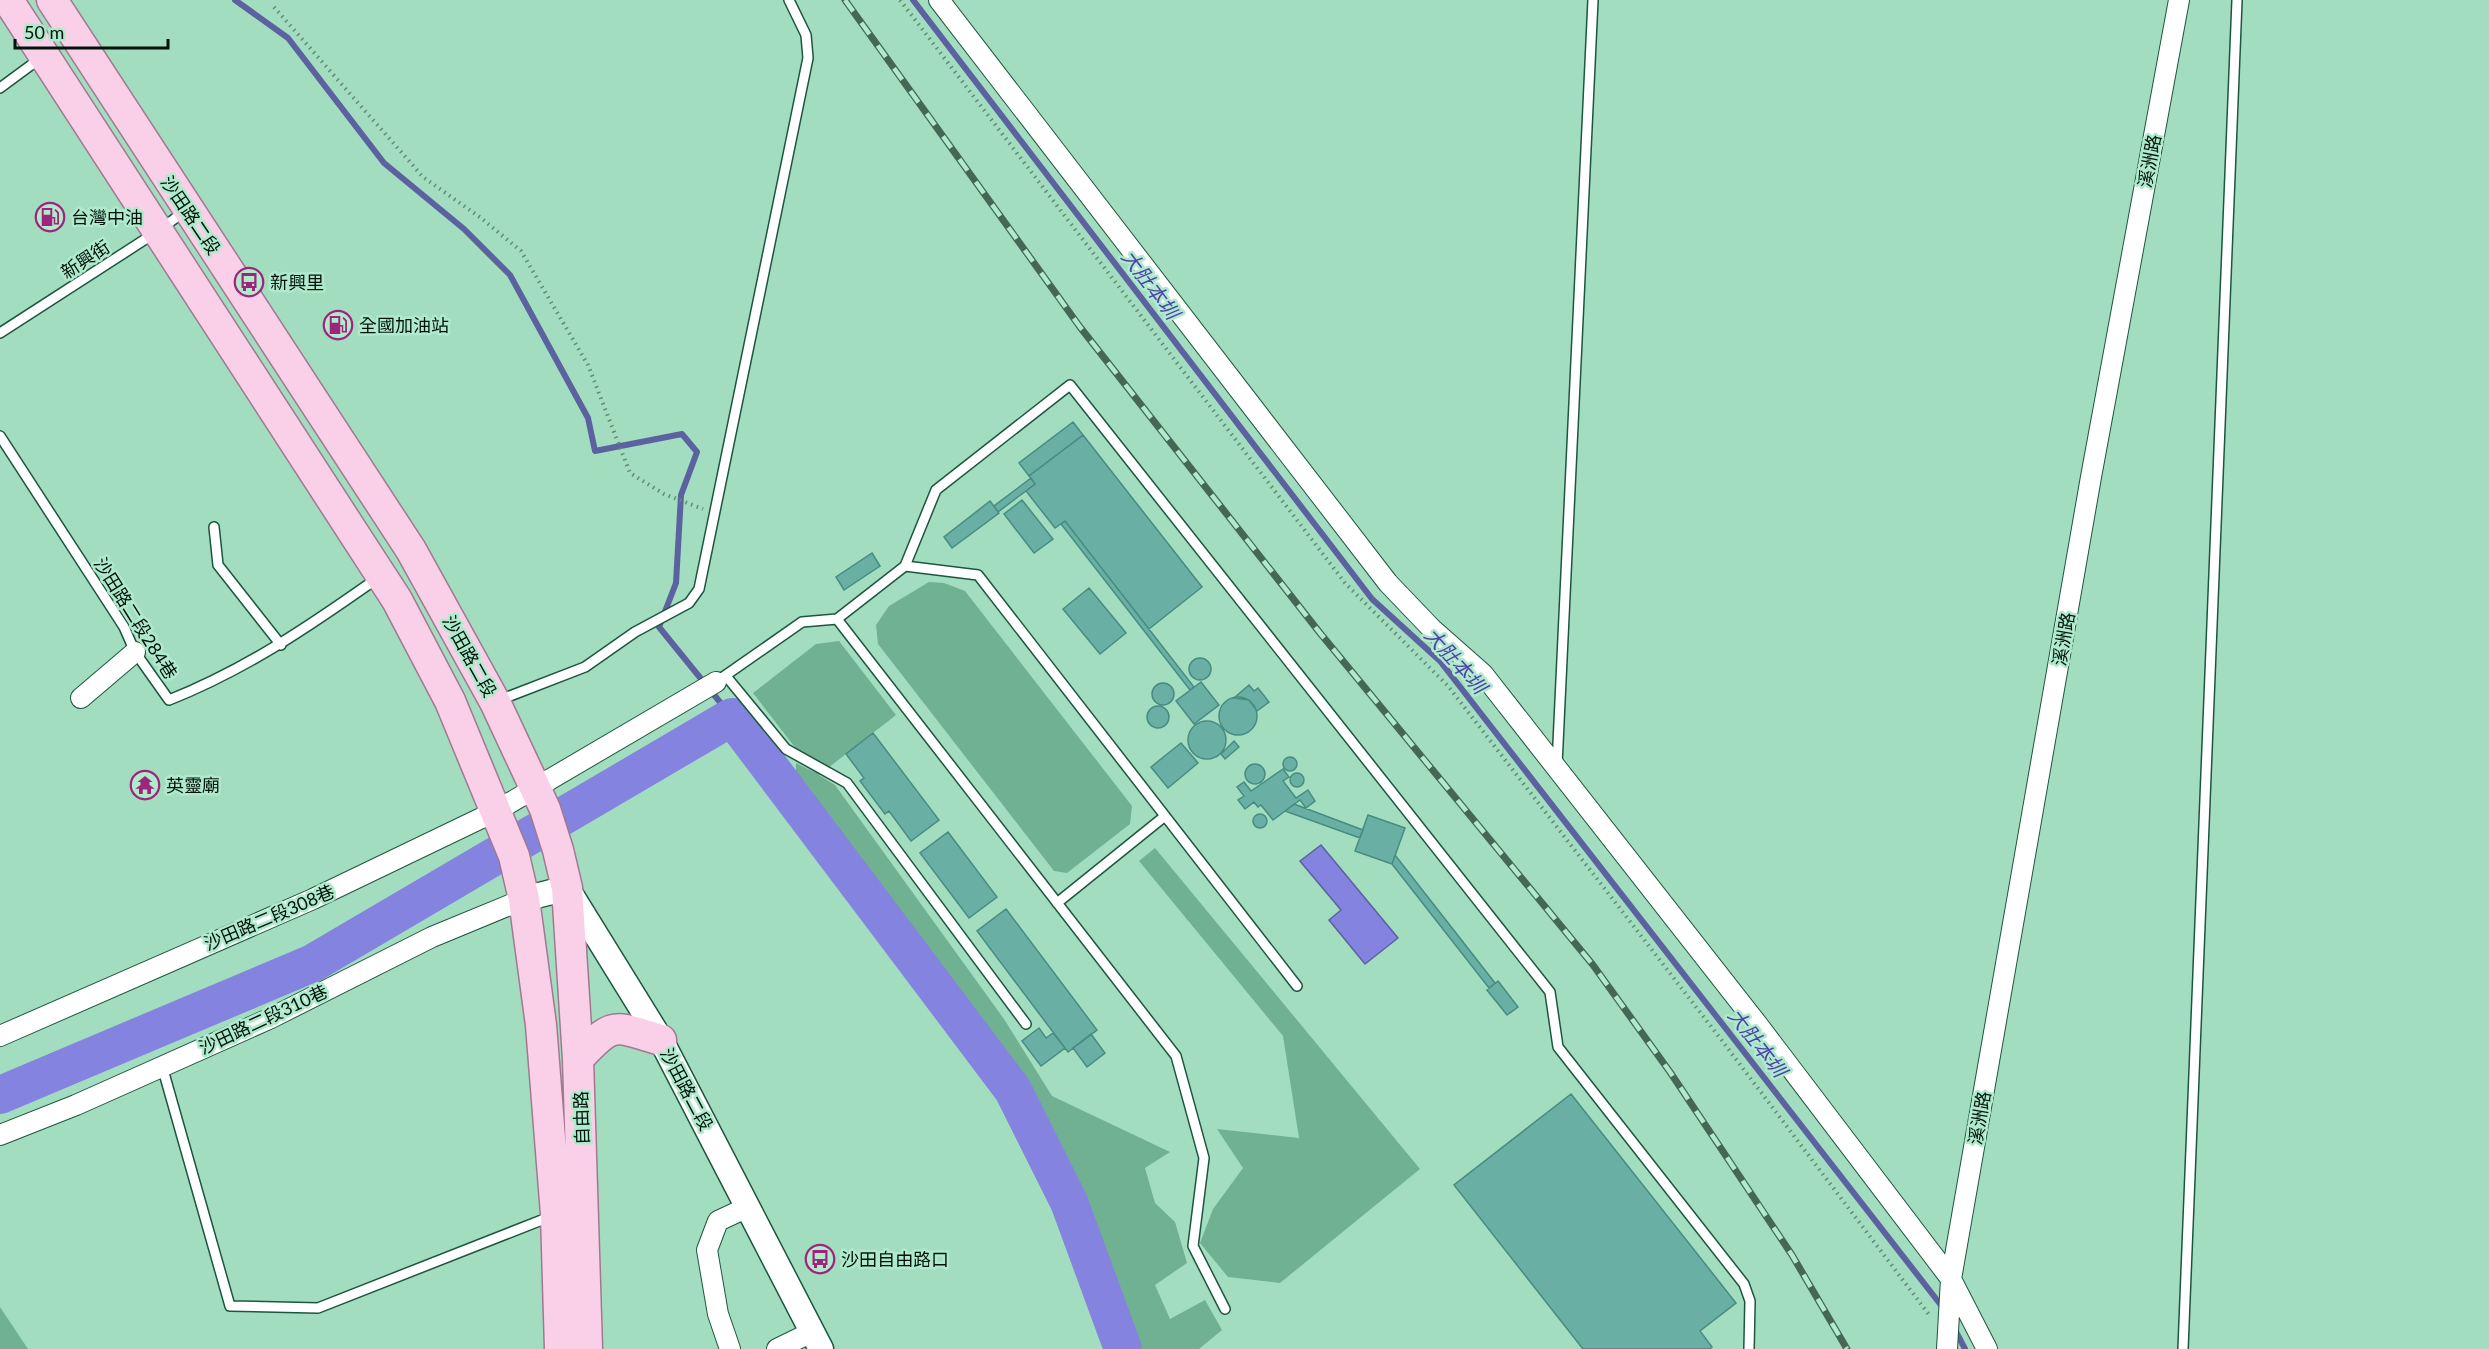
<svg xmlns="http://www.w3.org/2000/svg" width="2489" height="1349" font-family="Lato,'Noto Sans TC',sans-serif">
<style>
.green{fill:#70b192}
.water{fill:#8483df;stroke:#5c619f;stroke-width:1.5}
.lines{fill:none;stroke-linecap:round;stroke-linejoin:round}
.stream{stroke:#5c619f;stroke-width:6}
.river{stroke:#8483df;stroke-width:38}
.building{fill:#6aafa4;stroke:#478c81;stroke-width:1.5}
.service-casing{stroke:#1d563f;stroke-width:12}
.minor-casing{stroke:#1d563f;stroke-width:22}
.tertiary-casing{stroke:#1d563f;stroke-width:27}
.primary-casing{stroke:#a07991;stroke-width:33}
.path{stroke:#618b76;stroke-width:4;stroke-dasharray:1.5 4.5;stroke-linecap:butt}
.service{stroke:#fff;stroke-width:9}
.minor{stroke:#fff;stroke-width:20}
.tertiary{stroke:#fff;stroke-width:24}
.primary{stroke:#fad0e9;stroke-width:30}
.rail-casing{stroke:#446756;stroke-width:7}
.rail{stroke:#b0eacd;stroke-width:4.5;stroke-dasharray:14;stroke-linecap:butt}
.labels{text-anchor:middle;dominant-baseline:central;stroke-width:5;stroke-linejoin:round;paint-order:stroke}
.street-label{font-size:18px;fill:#001209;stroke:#b0eacd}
.poi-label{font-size:18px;fill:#001209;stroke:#b0eacd;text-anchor:start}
.water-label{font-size:20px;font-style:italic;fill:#4d41ac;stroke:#b0eacd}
</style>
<rect width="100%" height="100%" fill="#a3ddc0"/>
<!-- green -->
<path class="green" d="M 929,582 L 944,583 L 965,591 L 1132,806 L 1130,824 L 1067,873 L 1054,871 L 878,644 L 876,625 L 889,606 Z
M 839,641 L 896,715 L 819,775 L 835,785 L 1004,1019 L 1052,1096 L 1170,1152 L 1145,1168 L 1155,1203 L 1175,1222 L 1187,1263 L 1155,1285 L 1170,1319 L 1205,1300 L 1222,1330 L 1199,1349 L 1127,1349 L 1087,1233 L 1037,1128 L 795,808 L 796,763 L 814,772 L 753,693 L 816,644 Z
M 1155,848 L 1420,1169 L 1280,1283 L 1228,1277 L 1200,1243 L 1213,1209 L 1243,1168 L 1217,1129 L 1299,1138 L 1283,1036 L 1139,861 Z
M 0,1307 L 28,1349 L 0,1349 Z"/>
<!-- water -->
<path class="water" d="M 1321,845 L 1398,938 L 1365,964 L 1329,920 L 1341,910 L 1300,861 Z"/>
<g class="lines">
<!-- stream -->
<path class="stream" d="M 235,0 L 288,38 L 384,163 L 464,229 L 510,275 L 588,418 L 595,451 L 682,434 L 697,452 L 681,495 L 676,583 L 659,627 L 732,717
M 913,0 L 1372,599 L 1440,661 L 1944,1309
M 1954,1328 L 1965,1349"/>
<!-- river -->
<path class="river" d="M 0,1095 L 313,963 L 732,717 L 1013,1090 L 1069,1202 L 1123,1349"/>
</g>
<!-- building -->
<path class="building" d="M 1073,422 L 1083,435 L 1029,476 L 1019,463 Z
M 1083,435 L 1202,587 L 1149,629 L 1065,521 L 1055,528 L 1026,491 L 1035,484 L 1029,476 Z
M 1031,478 L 1035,484 L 998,512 L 994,506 Z
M 1022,500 L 1053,539 L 1034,553 L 1004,514 Z
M 990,501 L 999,513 L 952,548 L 944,537 Z
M 1065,521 L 1194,687 L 1190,690 L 1061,524 Z
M 872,553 L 880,566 L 844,590 L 836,577 Z
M 1089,588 L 1126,633 L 1100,654 L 1063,609 Z
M1189 669a11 11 0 1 1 22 0a11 11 0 1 1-22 0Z
M 1201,682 L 1219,705 L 1194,724 L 1176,701 Z
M1152 694a11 11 0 1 1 22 0a11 11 0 1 1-22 0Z
M 1249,685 L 1254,691 L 1258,688 L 1269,702 L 1257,711 L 1249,700 L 1234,698 Z
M1219 716a19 19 0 1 1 38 0a19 19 0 1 1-38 0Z
M1147 717a11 11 0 1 1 22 0a11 11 0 1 1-22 0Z
M1188 740a19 19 0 1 1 38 0a19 19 0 1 1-38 0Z
M 873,733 L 939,820 L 911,841 L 889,811 L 885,814 L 860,781 L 864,778 L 846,754 Z
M 1234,741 L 1239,747 L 1225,759 L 1221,754 Z
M 1181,743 L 1198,763 L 1168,788 L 1151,767 Z
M1283 764a7 7 0 1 1 14 0a7 7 0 1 1-14 0Z
M1245 774a10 10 0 1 1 20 0a10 10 0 1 1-20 0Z
M 1283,769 L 1289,777 L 1283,781 L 1296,798 L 1308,790 L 1315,801 L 1306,808 L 1300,800 L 1273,820 L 1261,805 L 1258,807 L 1254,802 L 1245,809 L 1238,800 L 1244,796 L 1237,787 L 1244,782 L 1251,791 Z
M1290 780a7 7 0 1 1 14 0a7 7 0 1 1-14 0Z
M 1294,804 L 1363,830 L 1360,838 L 1285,811 Z
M1253 821a7 7 0 1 1 14 0a7 7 0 1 1-14 0Z
M 1368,815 L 1405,828 L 1392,864 L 1355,851 Z
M 948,832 L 997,897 L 969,918 L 920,853 Z
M 1395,855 L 1495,983 L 1489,988 L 1392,864 Z
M 1006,909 L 1097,1030 L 1068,1052 L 977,931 Z
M 1498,981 L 1518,1007 L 1507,1015 L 1487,990 Z
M 1039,1028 L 1046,1038 L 1053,1033 L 1065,1048 L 1041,1066 L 1022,1041 Z
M 1091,1034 L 1105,1053 L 1087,1067 L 1073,1048 Z
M 1571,1094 L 1736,1303 L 1700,1331 L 1712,1347 L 1710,1349 L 1583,1349 L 1454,1185 Z"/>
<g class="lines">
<!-- service casing -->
<g class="service-casing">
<path id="service" d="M 0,88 L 42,57
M 0,333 L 158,231 L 185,211
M 0,436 L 124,627 L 135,652 L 169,700 C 247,669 311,625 379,577
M 214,527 L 218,565 L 281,645
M 905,566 L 936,490 L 1070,385 L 1550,992 L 1558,1047 L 1744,1284 L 1750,1301 L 1749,1349
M 837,619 L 1176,1056 L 1204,1158 L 1193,1246 L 1225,1309
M 726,676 L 786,749 L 847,783 L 1026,1024
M 716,682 L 802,622 L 837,619 L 905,566 L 978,575 L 1297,986
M 497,701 L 585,667 L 635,632 L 689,603 L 699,589 L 808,58 L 806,35 L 789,0
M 1557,765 L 1593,0
M 1057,903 L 1165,816
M 162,1066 L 230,1306 L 318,1308 L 552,1216
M 2183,1349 L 2237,0"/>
</g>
<!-- minor casing -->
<g class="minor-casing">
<path id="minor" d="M 939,0 L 1388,583 L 1432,629 L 1483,674 L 1758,1025 L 1951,1279 L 1987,1349
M 81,698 L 135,652
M 0,1036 L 313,899 L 496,811 L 716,682
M 0,1135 L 76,1105 L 271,1018 L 432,937 L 524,899
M 730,1349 L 718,1314 L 707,1250 L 718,1221 L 748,1207
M 777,1349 L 812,1332
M 1947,1349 L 1951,1279 L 2091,477 L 2179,0"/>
</g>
<!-- tertiary casing -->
<g class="tertiary-casing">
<path id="tertiary" d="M 524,899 L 567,888 L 661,1040 L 821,1349"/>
</g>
<!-- primary casing -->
<g class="primary-casing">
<path id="primary" d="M 8,0 L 397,600 L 450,701 L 514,856 L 524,899 L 541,1025 L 556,1214 L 560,1349
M 52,0 L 411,550 L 495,702 L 545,809 L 558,850 L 567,888 L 578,1059 L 587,1349
M 578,1059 C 614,1020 613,1026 661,1040"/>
</g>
<!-- path -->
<path class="path" d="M 900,0 L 1345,583 L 1448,686 L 1720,1038 L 1930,1316
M 274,7 L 423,177 L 481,218 L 521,251 L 588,365 L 630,473 L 664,494 L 703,509"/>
<!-- service -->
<use href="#service" class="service"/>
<!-- minor -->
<use href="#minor" class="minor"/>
<!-- tertiary -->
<use href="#tertiary" class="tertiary"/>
<!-- primary -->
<use href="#primary" class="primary"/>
<!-- rail casing -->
<g class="rail-casing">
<path id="rail" d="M 845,0 L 1080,327 L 1320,633 L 1593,965 L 1670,1072 L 1792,1255 L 1847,1349"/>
</g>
<!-- rail -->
<use href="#rail" class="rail"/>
</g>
<!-- icons -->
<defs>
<g id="fuel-ring" transform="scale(1.5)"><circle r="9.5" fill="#b0eacd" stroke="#9f257b" stroke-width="1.5"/><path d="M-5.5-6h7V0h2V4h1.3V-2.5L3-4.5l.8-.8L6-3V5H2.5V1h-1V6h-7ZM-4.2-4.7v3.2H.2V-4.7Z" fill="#9f257b"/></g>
<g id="bus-ring" transform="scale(1.5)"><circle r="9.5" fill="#b0eacd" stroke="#9f257b" stroke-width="1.5"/><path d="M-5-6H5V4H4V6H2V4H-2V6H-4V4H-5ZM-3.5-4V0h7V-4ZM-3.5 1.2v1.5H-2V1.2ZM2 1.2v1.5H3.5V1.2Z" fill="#9f257b"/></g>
<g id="temple-ring" transform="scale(1.5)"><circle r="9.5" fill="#b0eacd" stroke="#9f257b" stroke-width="1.5"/><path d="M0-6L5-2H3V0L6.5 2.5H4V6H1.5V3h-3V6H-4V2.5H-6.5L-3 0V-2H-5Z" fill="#9f257b"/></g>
</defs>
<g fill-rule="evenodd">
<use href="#fuel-ring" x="50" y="217"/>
<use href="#bus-ring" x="249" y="282"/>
<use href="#fuel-ring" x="338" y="325"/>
<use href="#temple-ring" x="145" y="785"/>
<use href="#bus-ring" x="820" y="1259"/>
</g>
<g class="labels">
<!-- street labels -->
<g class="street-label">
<text transform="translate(2149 161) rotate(-79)">溪洲路</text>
<text transform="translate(191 215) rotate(56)">沙田路二段</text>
<text transform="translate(85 259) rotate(-33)">新興街</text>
<text transform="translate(136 618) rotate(58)">沙田路二段284巷</text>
<text transform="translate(2063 639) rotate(-80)">溪洲路</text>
<text transform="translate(470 656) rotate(61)">沙田路二段</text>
<text transform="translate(269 917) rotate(-23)">沙田路二段308巷</text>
<text transform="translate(263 1019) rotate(-25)">沙田路二段310巷</text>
<text transform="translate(687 1089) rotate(62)">沙田路二段</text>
<text transform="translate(581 1118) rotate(-92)">自由路</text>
<text transform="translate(1979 1118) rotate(-80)">溪洲路</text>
</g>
<!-- poi labels -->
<g class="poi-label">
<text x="71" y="217">台灣中油</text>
<text x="270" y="282">新興里</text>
<text x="359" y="325">全國加油站</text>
<text x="166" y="785">英靈廟</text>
<text x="841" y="1259">沙田自由路口</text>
</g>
<!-- water labels -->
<g class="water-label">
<text transform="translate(1151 284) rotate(53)">大肚本圳</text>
<text transform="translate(1456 660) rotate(48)">大肚本圳</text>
<text transform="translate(1758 1042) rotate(52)">大肚本圳</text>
</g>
</g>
<!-- scale -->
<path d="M15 39v9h153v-9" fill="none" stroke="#001209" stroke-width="3"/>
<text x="24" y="39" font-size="18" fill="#001209" stroke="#b0eacd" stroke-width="4.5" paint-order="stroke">50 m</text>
</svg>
